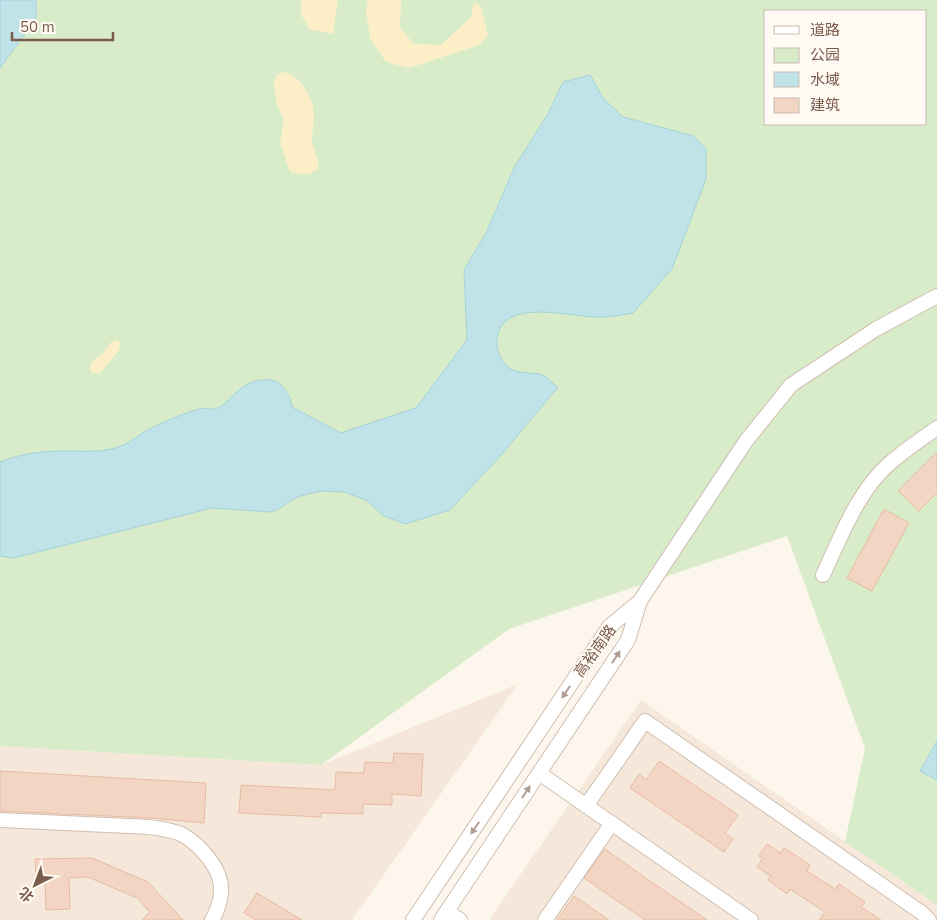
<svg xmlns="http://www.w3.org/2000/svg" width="937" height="920" font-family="'Nunito Sans','Noto Sans SC',sans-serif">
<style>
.residential{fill:#f5e8da}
.green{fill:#d8ecc9;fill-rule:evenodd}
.sand{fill:#fcefc7}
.water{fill:#bfe3e8;stroke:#a5d3da}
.building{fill:#f3d5c3;stroke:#e6bba3}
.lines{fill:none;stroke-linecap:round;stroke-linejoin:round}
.minor-casing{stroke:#d1beb0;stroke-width:16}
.minor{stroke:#fff;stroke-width:14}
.oneway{fill:#af9d94}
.labels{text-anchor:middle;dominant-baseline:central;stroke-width:4;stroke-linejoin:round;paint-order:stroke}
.street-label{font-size:15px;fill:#7a5c4d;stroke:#fffaf3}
</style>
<rect width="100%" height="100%" fill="#fdf6ec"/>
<!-- residential -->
<path class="residential" d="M 518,684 L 352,920 L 0,920 L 0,746 L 321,765 Z
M 641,700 L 937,905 L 937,920 L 489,920 Z"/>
<!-- green -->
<path class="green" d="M 0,0 L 937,0 L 937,905 L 845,842 L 865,748 L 787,536 L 509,629 L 321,765 L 0,746 ZM 766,11 L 926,11 L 926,124 L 766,124 Z"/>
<!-- sand -->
<path class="sand" d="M 301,0 L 338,0 L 333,34 L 309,29 L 301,14 Z
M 368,0 L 401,0 L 400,28 L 414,44 L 441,45 L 471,17 L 474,2 L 481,6 L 488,35 L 479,45 L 409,68 L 386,62 L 370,39 L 366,10 Z
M 285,72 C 300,75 314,100 314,114 C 315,123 311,133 312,142 C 314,151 318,159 319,168 L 308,175 L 290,172 L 280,143 L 284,119 L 278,107 L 275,94 L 274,81 L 278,74 Z
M 117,340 L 120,343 L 119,350 L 100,373 L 92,373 L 90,368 L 92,361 L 103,353 L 112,341 Z"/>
<!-- water -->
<path class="water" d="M 0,0 L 36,0 L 36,19 L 0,68 Z
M 590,75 L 603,98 L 623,117 L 693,136 L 706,149 L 706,179 L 672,269 L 633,313 C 621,315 608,318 595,317 C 566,316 495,296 497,345 C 497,352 503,364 509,368 C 519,374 528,372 539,374 C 545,375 552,383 558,387 L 502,454 L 450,510 L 405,524 L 384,516 L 366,500 L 344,492 L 320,491 L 297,497 L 277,510 L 270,512 L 212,508 L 14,558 L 0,556 L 0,462 C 22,453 44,451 67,451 C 87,451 105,453 124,445 C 132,441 139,435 146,431 C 162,422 182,414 199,409 C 204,407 209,410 214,409 C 230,406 237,382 262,380 C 281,378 289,391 292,407 L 341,433 L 416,408 L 467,340 L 464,270 L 486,233 L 515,166 L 548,114 L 563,82 Z
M 937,741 L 937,780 L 920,771 Z"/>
<!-- building -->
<path class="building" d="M 937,452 L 937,493 L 919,511 L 898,491 Z
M 884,509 L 909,523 L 872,591 L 847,578 Z
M 394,753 L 423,754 L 421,796 L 392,794 L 392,805 L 363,804 L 363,814 L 321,813 L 321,817 L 239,813 L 241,785 L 335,790 L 336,772 L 364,773 L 365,762 L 393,763 Z
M 659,761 L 738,815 L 725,833 L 733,839 L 724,852 L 630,788 L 639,774 L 646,780 Z
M 0,771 L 206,783 L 204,823 L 151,818 L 0,811 Z
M 767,844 L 781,853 L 784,848 L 810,865 L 807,871 L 835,889 L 839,884 L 865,902 L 861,907 L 881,920 L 819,920 L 825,912 L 790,889 L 787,894 L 768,880 L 771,876 L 757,867 L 763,858 L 759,856 Z
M 605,849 L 650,881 L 707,920 L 645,920 L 584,878 Z
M 92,858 L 148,882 L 183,920 L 142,920 L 150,912 L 137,898 L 88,877 L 69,878 L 70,909 L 46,910 L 45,878 L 36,878 L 35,859 Z
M 257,893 L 302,920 L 256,920 L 244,913 Z
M 574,896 L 609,920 L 557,920 Z"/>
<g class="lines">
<!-- minor casing -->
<g class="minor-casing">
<path id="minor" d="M 823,575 C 840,538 859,489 890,463 C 905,450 921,439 937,428
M 539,773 L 751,920
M 586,806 L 645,721 L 922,913 L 929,920
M 0,820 L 150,827 C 161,829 173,830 183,835 C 200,845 223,870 221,891 C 221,900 217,912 212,920
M 447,911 L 460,920
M 413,920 L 609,627 L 639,602
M 441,920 L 628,640 L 640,601 L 746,441 L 791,385 L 876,329 L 937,296
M 545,920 L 612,823"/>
</g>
<!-- minor -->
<use href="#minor" class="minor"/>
</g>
<!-- one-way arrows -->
<defs><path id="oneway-solid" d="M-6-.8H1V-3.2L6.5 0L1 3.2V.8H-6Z" transform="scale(1.25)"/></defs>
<g class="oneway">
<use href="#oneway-solid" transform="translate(616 657) rotate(-56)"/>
<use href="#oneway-solid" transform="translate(566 692) rotate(124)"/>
<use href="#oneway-solid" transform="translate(526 792) rotate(-56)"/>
<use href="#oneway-solid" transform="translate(475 828) rotate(124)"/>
</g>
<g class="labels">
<!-- street labels -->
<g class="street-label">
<text transform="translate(595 651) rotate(-54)">高裕南路</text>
</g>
</g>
<!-- legend -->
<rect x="764" y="10" width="162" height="115" fill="#fffaf3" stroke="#cabbb1"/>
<rect x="774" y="26" width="25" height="8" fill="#ffffff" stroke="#cabbb1"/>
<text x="810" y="35" font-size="15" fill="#7a5c4d">道路</text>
<rect x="774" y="48" width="25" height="15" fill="#d8ecc9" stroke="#cabbb1"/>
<text x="810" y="60" font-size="15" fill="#7a5c4d">公园</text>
<rect x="774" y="72" width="25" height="15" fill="#bfe3e8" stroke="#cabbb1"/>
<text x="810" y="85" font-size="15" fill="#7a5c4d">水域</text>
<rect x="774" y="98" width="25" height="15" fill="#f3d5c3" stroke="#cabbb1"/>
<text x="810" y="110" font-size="15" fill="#7a5c4d">建筑</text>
<!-- north arrow -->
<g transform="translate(35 885) rotate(222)" stroke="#fffaf3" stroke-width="4" paint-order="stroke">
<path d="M0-4L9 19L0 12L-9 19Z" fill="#7a5c4d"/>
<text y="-8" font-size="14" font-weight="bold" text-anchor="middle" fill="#7a5c4d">北</text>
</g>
<!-- scale -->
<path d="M12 32v8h101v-8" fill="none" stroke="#7a5c4d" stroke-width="2.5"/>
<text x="20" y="32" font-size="15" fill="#7a5c4d" stroke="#fffaf3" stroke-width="4" paint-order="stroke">50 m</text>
</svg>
